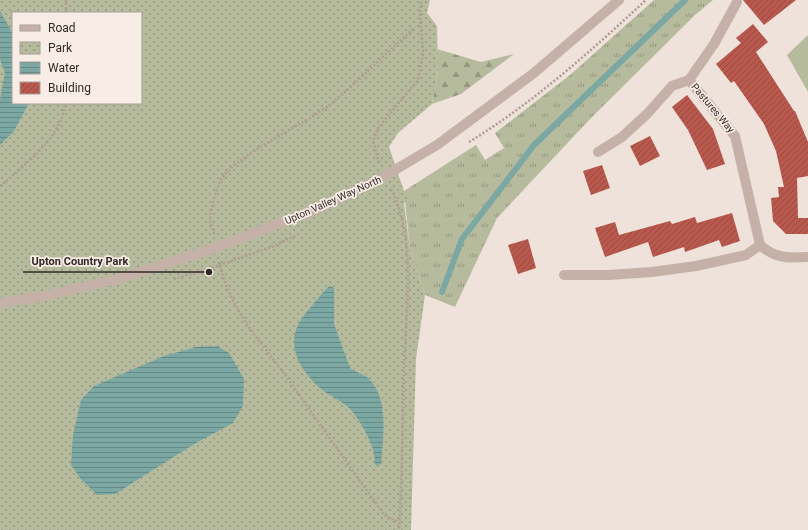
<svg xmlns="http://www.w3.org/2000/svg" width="808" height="530" font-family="Roboto,sans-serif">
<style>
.grass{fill:url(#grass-tufts)}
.forest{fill:url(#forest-firs)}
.park{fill:url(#park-dots);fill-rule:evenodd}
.garden{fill:#b5bb9c}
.water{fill:url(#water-rules)}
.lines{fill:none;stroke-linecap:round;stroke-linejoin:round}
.stream{stroke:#7ca8a4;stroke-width:6}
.building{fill:url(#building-hatch)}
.path{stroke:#b09b92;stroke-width:2.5;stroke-dasharray:2 2;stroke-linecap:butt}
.minor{stroke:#c5b1a7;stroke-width:10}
.path-bridge{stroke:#b09b92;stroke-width:2.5;stroke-dasharray:2 2;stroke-linecap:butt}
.minor-bridge{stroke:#c5b1a7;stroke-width:10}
.labels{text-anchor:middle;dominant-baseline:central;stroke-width:3.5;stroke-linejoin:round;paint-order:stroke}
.street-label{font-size:10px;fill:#322927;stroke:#f7ede6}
.leader{fill:none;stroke:#322927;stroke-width:1.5}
.callout-dot{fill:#322927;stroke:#f7ede6;stroke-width:1.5}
.callout-label{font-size:11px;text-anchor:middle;font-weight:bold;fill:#322927;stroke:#f7ede6;stroke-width:3.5;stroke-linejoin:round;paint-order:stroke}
</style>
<defs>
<pattern id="grass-tufts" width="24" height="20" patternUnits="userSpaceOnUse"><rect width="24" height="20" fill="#b5bb9c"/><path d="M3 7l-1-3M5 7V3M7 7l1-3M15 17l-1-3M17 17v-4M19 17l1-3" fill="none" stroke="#94987f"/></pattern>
<pattern id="forest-firs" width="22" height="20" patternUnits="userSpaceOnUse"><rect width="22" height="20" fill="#b5bb9c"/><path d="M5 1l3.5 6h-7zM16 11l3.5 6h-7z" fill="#94987f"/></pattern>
<pattern id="park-dots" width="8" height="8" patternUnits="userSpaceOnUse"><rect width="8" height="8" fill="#b5bb9c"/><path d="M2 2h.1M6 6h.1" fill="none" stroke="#94987f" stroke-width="1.8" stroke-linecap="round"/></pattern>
<pattern id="water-rules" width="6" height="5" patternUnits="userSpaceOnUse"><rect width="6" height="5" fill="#7ca8a4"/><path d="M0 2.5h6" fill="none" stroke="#668986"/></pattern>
<pattern id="building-hatch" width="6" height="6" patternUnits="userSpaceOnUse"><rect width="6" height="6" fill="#b9594e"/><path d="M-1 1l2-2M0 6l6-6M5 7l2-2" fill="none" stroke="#974a41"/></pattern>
</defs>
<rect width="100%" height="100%" fill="#eee2da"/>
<!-- grass -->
<path class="grass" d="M 654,0 L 713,0 L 695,15 L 592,117 L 497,218 L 455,307 L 425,295 L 410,249 L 404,191 L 476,145 L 485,160 L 504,148 L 495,133 L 570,75 Z"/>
<!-- forest -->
<path class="forest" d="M 437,49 L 481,62 L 514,54 L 461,94 L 432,104 L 438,70 Z"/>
<!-- park -->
<path class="park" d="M 0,0 L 430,0 L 427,13 L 437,26 L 438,70 L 432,104 L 398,133 L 389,147 L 404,191 L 409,199 L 404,203 L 410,249 L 425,295 L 416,359 L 411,530 L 0,530 ZM 13,13 L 141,13 L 141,103 L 13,103 Z"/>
<!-- garden -->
<path class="garden" d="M 808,35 L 808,92 L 787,55 Z"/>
<!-- water -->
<path class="water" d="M 0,11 L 13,34 L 13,103 L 29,103 L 14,131 L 0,145 L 0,99 L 5,73 L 0,59 Z
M 330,286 L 334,288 L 334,324 L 350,368 C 356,373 366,374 371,381 C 389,403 383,438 381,464 L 376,466 C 374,462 375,459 374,454 C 372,442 359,418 350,409 C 341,400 329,396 320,388 C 300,370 284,344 302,318 C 309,308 318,299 325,290 Z
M 217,346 L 229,353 L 244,379 L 243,406 L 233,423 L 196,443 L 115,494 L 97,495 L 80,478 L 71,465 L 73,435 L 81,400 L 94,386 L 164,356 L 196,347 Z"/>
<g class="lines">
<!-- stream -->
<path class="stream" d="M 442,292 L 462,239 L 534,145 L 685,0"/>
</g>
<!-- building -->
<path class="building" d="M 743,0 L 796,0 L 764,25 Z
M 753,24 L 768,42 L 756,52 L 794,111 L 795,111 L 808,142 L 808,176 L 797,178 L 798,218 L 808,218 L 808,234 L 786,234 L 773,221 L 771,198 L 779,197 L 778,187 L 784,187 L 776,151 L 764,124 L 734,81 L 731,83 L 716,64 L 741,43 L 736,38 Z
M 687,95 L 713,129 L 725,164 L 707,170 L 688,130 L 672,107 Z
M 650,136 L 660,156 L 640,166 L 630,146 Z
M 602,165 L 610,188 L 591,195 L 583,171 Z
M 732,213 L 740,241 L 722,247 L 719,240 L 685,252 L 684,247 L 653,257 L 648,242 L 605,257 L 595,228 L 615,222 L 619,235 L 670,221 L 672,224 L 695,217 L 697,223 Z
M 528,239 L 536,268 L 518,274 L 508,245 Z"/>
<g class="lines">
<!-- path -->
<path class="path" d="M 66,13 L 66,0
M 469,142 C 533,103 591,51 646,0
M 379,163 L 373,141 L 378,128 L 418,80 L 423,54 L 420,16 L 421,0
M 0,186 C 23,167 64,135 65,103
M 391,189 C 417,241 406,310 404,366 C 403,421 402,475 399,530
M 214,234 C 213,229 211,224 210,219 C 210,212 217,187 220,181 C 240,151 302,127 332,103 C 360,80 386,53 413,29
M 234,260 L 274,246 L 299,234
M 219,262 C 230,311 260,340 288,379 C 320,424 351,469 383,513 L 388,518 L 399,522
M 174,279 L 212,268"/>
<!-- minor -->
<path class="minor" d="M 689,80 L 735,136 L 760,245 C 776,259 788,258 808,257
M 689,80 L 714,44 L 737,2
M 598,152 L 622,137 L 647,114 L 672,86 L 689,80
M 231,242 L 322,207 L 383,177 L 437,145 L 534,73 L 619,0
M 564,275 L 609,275 L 652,272 L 696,266 L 746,255 L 760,245
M 0,303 L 44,296 L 114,280 L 207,251"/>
<!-- path-bridge -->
<path class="path-bridge" d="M 212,268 L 234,260"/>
<!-- minor-bridge -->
<path class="minor-bridge" d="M 207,251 L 231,242"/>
</g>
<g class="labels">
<!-- street labels -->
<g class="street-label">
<text transform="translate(713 108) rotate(50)">Pastures Way</text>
<text transform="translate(333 200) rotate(-24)">Upton Valley Way North</text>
</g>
</g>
<!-- callouts -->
<path class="leader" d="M209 272L136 272H23"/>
<circle class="callout-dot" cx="209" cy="272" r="4"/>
<g class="callout-label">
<text x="80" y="265">Upton Country Park</text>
</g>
<!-- legend -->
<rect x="12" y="12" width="130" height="92" fill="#f7ede6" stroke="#a89f9a"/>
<rect x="20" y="25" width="20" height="6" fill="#c5b1a7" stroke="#a89f9a"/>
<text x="48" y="32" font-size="12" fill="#322927">Road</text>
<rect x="20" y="42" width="20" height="12" fill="url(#park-dots)" stroke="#a89f9a"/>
<text x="48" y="52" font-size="12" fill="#322927">Park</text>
<rect x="20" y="62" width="20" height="12" fill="url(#water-rules)" stroke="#a89f9a"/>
<text x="48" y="72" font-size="12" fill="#322927">Water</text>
<rect x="20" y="82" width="20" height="12" fill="url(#building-hatch)" stroke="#a89f9a"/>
<text x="48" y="92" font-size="12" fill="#322927">Building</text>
</svg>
